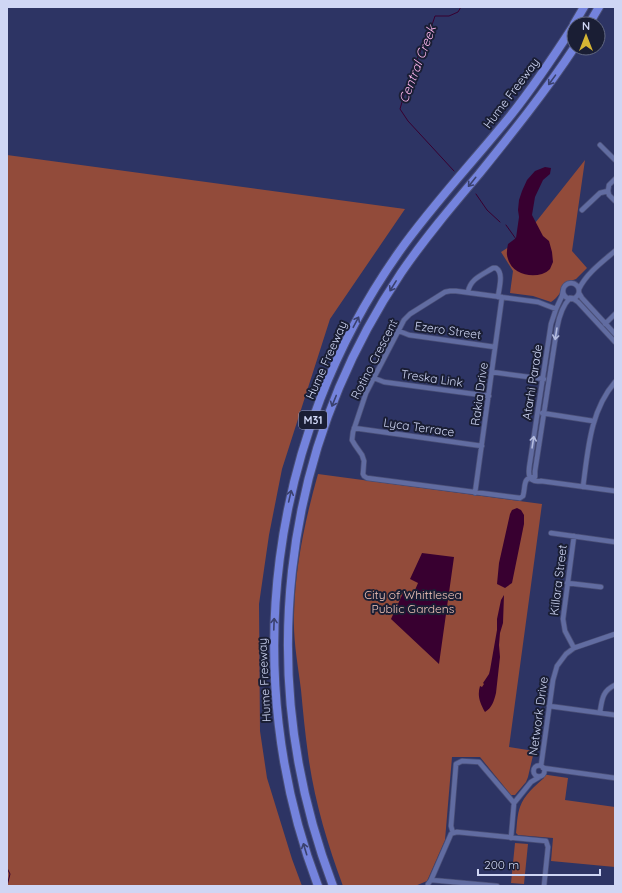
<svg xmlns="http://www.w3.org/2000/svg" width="622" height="893" font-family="Quicksand,sans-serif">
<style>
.green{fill:#924b3a}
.water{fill:#380030}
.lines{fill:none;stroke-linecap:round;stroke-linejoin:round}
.stream{stroke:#380030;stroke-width:1}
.street-casing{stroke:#4a4f77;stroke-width:6}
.highway-casing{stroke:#4a4f77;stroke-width:10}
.street{stroke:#616ca1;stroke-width:4.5}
.highway{stroke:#7483dd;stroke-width:8}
.oneway{stroke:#3a416f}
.oneway2{stroke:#b4bcdf}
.labels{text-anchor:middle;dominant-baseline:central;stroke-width:4;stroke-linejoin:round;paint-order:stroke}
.shield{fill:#1a1e34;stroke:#999fba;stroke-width:1}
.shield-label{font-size:11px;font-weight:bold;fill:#cfd6f4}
.street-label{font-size:12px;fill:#cfd6f4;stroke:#1a1e34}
.park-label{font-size:12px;fill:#f2c5b9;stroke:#1a1e34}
.water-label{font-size:13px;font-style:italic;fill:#f9b2ea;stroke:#1a1e34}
</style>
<rect width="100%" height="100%" fill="#2d3464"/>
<!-- green -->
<path class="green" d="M 7,155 L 405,209 L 330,319 L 282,469 L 269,535 L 259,604 L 260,731 L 267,778 L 292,859 L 302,886 L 7,886 Z
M 585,160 L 572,251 L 587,268 L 576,279 L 565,283 C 562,290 558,298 551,302 L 533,296 L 510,293 L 513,271 L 501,252 L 524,237 Z
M 318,474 L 542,504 L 509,747 L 534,751 L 528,777 L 526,782 L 515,795 L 511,795 L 480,757 L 452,757 L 445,840 L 427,881 L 415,886 L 343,886 C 327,843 314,799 308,754 C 305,733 303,711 301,690 C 298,665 293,640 294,615 C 295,567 305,520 318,474 Z
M 541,774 L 568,778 L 565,800 L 615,807 L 615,867 L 551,861 L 553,838 L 518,835 L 516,833 C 517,825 517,815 520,807 C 524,795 535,786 544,778 Z
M 515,843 L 528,844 L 524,884 L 511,883 Z"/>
<!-- water -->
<path class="water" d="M 545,167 L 551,168 L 550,174 L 543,180 L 535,197 L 532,215 L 543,236 L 549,241 L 552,252 L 553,262 L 550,269 C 548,271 545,273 542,274 C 529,278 512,273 508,259 C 506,254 507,249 508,244 L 516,238 L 519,217 L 518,210 L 519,200 L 522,191 L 527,180 L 535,171 Z
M 517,508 L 521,510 L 524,515 L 524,524 L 512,583 L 505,588 L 497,584 L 499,563 L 510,514 L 512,510 Z
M 422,553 L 454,557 L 439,664 L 391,619 L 403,593 L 412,597 L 418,583 L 410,579 Z
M 504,595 L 503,623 L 500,633 L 499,645 L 500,657 L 496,693 C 494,701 492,708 485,712 C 480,703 477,696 480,686 L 482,687 L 484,684 L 483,683 L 489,674 L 490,670 L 497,630 L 497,619 L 501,600 Z"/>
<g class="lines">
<!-- stream -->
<path class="stream" d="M 454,171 L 408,121 L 400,109 L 408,81 L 423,45 L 429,34 L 435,16 L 449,16 L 458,12 L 461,7
M 476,194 L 487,210 L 500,222
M 506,225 L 516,239
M 7,868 L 10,874 L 7,886"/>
<!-- street casing -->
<g class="street-casing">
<path id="street" d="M 600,145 L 615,160
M 608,191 L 609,185 L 615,179
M 608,191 L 609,195 L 615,201
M 582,210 L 600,193 L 608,191
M563 291a8 8 0 1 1 16 0a8 8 0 1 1-16 0Z
M 579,289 C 586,274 602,262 615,251
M 563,291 L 562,296 L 556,309 L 551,324 L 530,462 C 528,473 527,483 541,481 L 615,491
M 468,292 C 470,279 482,275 493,268 L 496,268 C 504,273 499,288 498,297
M 579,293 L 582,298 L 615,334
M 572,298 L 578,302 L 615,342
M 605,324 L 615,314
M 399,331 L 409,335 L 495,347
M 492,372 L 544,379
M 374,378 L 384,382 L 489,396
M 542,413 L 593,421
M 354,428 L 482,446
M 535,477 C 522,477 526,486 523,496 L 520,498 L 367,478 L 364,476 L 363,474 L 364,461 L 362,455 L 355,445 L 352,440 L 353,432 L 366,393 L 404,320 L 410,314 L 445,292 L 450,291 L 456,291 L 538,302 L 556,309
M 535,477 L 535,471 L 557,328 C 559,317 562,306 570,298
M 583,487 C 588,450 590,411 615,382
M 475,493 L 502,297
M 551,533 L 615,542
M 574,536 L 563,619 L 565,631 L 574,648
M 567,583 L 601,587
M 549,706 L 615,715
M 600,712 C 602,700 602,691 615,685
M533.5 771a5.5 5.5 0 1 1 11 0a5.5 5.5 0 1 1-11 0Z
M 541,766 L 553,680 L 557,666 L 566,654 L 574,648 L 615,634
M 543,768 L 615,778
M 453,833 L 451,826 L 456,764 L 462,761 L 479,762 L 514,803
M 511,838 L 514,803 L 531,782 L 541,776
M 431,880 L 497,886
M 428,884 L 431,880 L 451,834 L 453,833 L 457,832 L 546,841 L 548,847 L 544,886"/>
</g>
<!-- highway casing -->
<g class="highway-casing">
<path id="highway" d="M 574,24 L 584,7
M 589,24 L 599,7
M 318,886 C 238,675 269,436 399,252 C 433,204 474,161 511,115 C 534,86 554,56 574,25
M 333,886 C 255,681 279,455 401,273 C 425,238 452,206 479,174 C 512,133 545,92 574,48"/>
</g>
<!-- street -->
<use href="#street" class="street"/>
<!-- highway -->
<use href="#highway" class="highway"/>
</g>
<!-- one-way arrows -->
<defs><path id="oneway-shaft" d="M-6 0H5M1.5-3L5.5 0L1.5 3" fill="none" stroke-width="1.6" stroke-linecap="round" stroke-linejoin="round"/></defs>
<g class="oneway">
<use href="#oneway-shaft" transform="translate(552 80) rotate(126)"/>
<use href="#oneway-shaft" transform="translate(472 182) rotate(129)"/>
<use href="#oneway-shaft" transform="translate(393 286) rotate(122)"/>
<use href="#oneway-shaft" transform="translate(356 322) rotate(-62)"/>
<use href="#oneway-shaft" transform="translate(334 401) rotate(112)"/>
<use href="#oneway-shaft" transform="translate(290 496) rotate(-77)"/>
<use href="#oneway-shaft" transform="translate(274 624) rotate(-88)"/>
<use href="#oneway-shaft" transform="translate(305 849) rotate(-107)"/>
</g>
<g class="oneway2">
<use href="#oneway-shaft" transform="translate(556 334) rotate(99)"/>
<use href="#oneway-shaft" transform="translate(533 442) rotate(-81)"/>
</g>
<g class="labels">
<!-- shield labels -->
<rect class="shield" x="299" y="411" width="28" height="18" rx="3"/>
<g class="shield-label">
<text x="313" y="420">M31</text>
</g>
<!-- street labels -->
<g class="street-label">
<text transform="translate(511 93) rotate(-53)">Hume Freeway</text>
<text transform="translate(448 330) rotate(8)">Ezero Street</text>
<text transform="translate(374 359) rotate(-63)">Rotino Crescent</text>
<text transform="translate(326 360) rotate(-66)">Hume Freeway</text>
<text transform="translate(432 378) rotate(8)">Treska Link</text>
<text transform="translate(532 382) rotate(-81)">Atarhi Parade</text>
<text transform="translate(479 394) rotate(-82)">Rakia Drive</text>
<text transform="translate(419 427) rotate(8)">Lyca Terrace</text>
<text transform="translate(558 580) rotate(-83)">Killara Street</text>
<text transform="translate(264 680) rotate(-93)">Hume Freeway</text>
<text transform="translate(538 716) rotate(-82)">Network Drive</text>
</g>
<!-- park labels -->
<g class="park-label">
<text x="413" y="594">City of Whittlesea<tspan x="413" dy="14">Public Gardens</tspan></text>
</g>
<!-- water labels -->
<g class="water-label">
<text transform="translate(417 64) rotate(-69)">Central Creek</text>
</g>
</g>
<!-- border -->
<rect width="622" height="893" fill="none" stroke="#cfd6f4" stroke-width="16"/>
<!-- north arrow -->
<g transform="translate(586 36)"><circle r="19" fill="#1a1e34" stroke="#626881"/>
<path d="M0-3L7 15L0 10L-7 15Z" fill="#d5b534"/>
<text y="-6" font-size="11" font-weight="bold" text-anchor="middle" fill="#cfd6f4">N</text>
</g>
<!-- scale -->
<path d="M478 869v6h122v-6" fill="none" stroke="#cfd6f4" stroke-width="2"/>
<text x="484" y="869" font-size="12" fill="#cfd6f4" stroke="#1a1e34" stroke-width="3" paint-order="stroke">200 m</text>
</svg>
